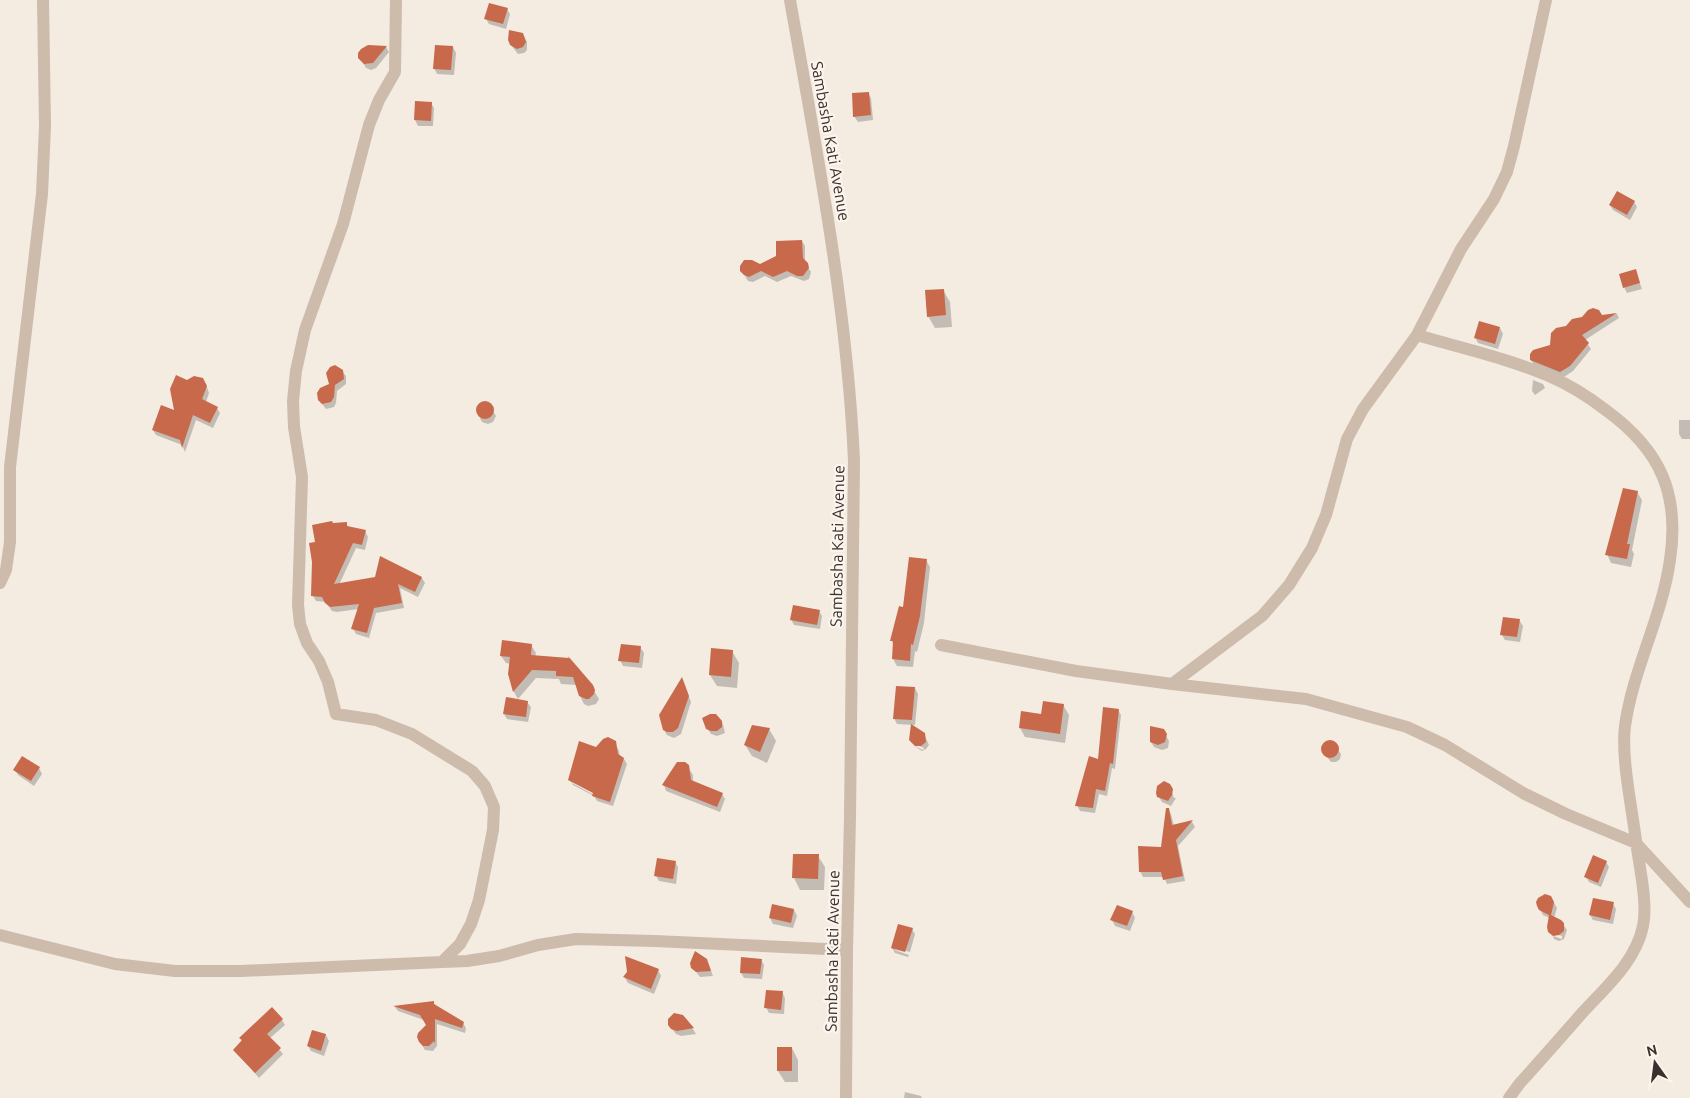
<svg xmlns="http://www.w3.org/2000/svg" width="1690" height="1098" font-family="Ubuntu,sans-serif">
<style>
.shadow{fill:#0003;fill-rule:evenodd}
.building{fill:#c8694b}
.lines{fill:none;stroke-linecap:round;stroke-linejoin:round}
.minor{stroke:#cdbbac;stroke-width:12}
.labels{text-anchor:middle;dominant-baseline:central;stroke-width:4.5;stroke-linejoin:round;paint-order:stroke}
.street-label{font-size:16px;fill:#3b302b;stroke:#fbf5ee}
</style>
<rect width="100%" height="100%" fill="#f4ebe1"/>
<!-- shadow -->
<path class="shadow" d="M 507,9 L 510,14 L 506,29 L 489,24 L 486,19 Z
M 524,36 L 527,42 L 527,50 L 524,53 L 518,54 L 511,45 Z
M 386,47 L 389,52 L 376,68 L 371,70 L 366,68 L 360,58 Z
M 453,47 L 456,53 L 454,75 L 437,74 L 434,68 Z
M 868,93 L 871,98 L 873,120 L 858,122 L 854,116 Z
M 416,103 L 431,103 L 434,108 L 433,126 L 418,126 L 415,120 Z
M 1634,202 L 1637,207 L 1630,220 L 1613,210 L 1610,205 Z
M 802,241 L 805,246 L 805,263 L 811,272 L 809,279 L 804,281 L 791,276 L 777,282 L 765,276 L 753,282 L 748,281 L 742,271 L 760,266 Z
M 1635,270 L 1642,289 L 1627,293 L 1624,287 Z
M 943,290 L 950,302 L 952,327 L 935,328 L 928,316 Z
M 1617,314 L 1619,318 L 1585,340 L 1591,349 L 1573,371 L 1564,377 L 1534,365 L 1531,360 L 1551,346 L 1567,327 L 1602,316 Z
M 1480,322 L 1500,328 L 1503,334 L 1498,349 L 1478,343 L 1475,337 Z
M 342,371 L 346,376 L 346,384 L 337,391 L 336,403 L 334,407 L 326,409 L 319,400 Z
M 1533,380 L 1543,384 L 1545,388 L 1535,395 L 1532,391 Z
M 187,382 L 206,385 L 209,393 L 206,402 L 217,408 L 220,413 L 213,428 L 196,420 L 185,452 L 182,445 L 156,435 L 153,430 L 176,412 Z
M 482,402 L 489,404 L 496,416 L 493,422 L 488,424 L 482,422 L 479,416 L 478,406 Z
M 1679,420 L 1690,420 L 1690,439 L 1682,439 L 1679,434 Z
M 1637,492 L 1642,500 L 1632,550 L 1634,554 L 1631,567 L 1611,563 L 1607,554 Z
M 333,524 L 346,524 L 349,527 L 365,531 L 368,537 L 365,550 L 356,548 L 339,585 L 376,579 L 381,557 L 422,578 L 425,583 L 418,597 L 400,588 L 404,608 L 376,613 L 369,638 L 356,634 L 353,628 L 358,609 L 337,612 L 332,611 L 326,602 L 316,601 L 313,596 L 316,543 Z
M 926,560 L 930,567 L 924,623 L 917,652 L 915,651 L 913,667 L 897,666 L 893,659 L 894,645 L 891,640 Z
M 819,611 L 822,616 L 820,629 L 794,625 L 791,619 Z
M 1519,620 L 1523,626 L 1520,642 L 1505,640 L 1502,635 Z
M 531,645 L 536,653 L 535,657 L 569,660 L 594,691 L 599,699 L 596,704 L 588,706 L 584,704 L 580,696 L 577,685 L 561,684 L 559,679 L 536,678 L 518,699 L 514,692 L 510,673 L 511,664 L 506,663 L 501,656 Z
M 640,647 L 644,653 L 642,668 L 623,666 L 620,660 Z
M 732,651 L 739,663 L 737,688 L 717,686 L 710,675 Z
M 684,683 L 691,702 L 681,734 L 674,738 L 667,735 L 664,730 Z
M 915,688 L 918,694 L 915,725 L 897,724 L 894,718 Z
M 527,702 L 531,707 L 528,722 L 507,719 L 504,714 Z
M 1063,705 L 1069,715 L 1065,743 L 1025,737 L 1020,728 Z
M 1118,710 L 1121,715 L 1115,769 L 1112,768 L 1107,796 L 1099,794 L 1095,813 L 1080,811 L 1077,805 L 1099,760 Z
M 720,719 L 723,724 L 725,733 L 717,736 L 711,734 L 707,728 Z
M 769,729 L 776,741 L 767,763 L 752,756 L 745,745 Z
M 1163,730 L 1169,741 L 1168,748 L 1162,750 L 1154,747 L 1151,742 Z
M 924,734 L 929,745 L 926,749 L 922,751 L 913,745 L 923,750 L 924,748 L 911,742 Z
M 613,740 L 619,751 L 620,757 L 624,759 L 627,764 L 613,806 L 597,801 L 594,796 L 573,785 L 570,780 L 597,749 ZM 572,780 L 599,795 L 598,797 L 572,783 Z
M 1327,742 L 1332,742 L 1341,754 L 1340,759 L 1336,762 L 1331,762 L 1322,751 L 1322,747 Z
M 39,768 L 42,774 L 34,786 L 18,775 L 15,770 Z
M 689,769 L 693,775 L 693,783 L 722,794 L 725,799 L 720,812 L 666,791 L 664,785 Z
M 1171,789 L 1174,798 L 1176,798 L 1171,806 L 1162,802 L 1159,797 Z
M 1168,809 L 1171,814 L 1174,826 L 1192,822 L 1195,827 L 1178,846 L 1185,881 L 1167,884 L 1164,877 L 1143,877 L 1140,871 L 1162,848 Z
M 795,855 L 818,856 L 825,867 L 824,890 L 800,890 L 794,878 Z
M 675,862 L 678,867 L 676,884 L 659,881 L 656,876 Z
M 1606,862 L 1609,867 L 1601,887 L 1589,882 L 1586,877 Z
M 1551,897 L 1557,908 L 1554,918 L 1563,924 L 1567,930 L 1564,939 L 1559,941 L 1554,939 L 1553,936 L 1562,939 L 1562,936 L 1551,933 L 1550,918 L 1543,915 L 1540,909 Z
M 1613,904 L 1616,909 L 1613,924 L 1593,920 L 1590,915 Z
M 773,905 L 794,910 L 797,916 L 793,928 L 773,924 L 770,918 Z
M 1132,912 L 1135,918 L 1130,931 L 1115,926 L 1112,920 Z
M 912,929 L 915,934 L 910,952 L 895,948 L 895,950 L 909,955 L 908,957 L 895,953 L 892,948 Z
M 761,960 L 764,965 L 762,979 L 744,978 L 741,973 Z
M 709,965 L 713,976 L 700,977 L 693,968 Z
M 658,970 L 661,976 L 654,994 L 628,983 L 625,978 Z
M 782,992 L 785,998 L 784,1014 L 769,1013 L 766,1007 Z
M 433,1002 L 436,1007 L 463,1023 L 466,1028 L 465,1033 L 437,1024 L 437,1046 L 433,1051 L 425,1050 L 419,1040 L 427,1026 L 424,1020 L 398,1011 L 395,1007 Z
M 682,1016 L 693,1029 L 696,1034 L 681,1036 L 676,1034 L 672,1029 Z
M 282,1020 L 285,1025 L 270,1038 L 283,1054 L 259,1078 L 235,1050 L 242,1041 L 240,1038 Z
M 326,1035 L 329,1041 L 324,1056 L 311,1051 L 308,1046 Z
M 792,1048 L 798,1060 L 798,1082 L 785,1082 L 778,1071 Z
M 905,1092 L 921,1096 L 922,1098 L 904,1098 Z"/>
<!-- building -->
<path class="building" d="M 489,3 L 508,8 L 503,24 L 484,19 Z
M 509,30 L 523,33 L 526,42 L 523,47 L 517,49 L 510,45 L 508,40 Z
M 368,45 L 387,46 L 373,63 L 364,64 L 358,58 L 358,53 L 361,49 Z
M 435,45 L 453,46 L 451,70 L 433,69 Z
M 869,92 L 871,115 L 853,117 L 852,93 Z
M 415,101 L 432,102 L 431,121 L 414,120 Z
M 1617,191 L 1635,201 L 1627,215 L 1609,205 Z
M 802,240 L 803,258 L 808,263 L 809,268 L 803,276 L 797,276 L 787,271 L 773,277 L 761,271 L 749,277 L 744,275 L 740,271 L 740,266 L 744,260 L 752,260 L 760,264 L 776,256 L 776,241 Z
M 1636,269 L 1640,283 L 1623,288 L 1619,274 Z
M 944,289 L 946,315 L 927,317 L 925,290 Z
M 1593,308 L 1599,310 L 1602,315 L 1617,313 L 1582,335 L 1589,343 L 1570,366 L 1560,372 L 1530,360 L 1530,354 L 1533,350 L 1550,345 L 1551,333 L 1556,328 L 1566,326 L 1572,319 L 1582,317 L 1588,310 Z
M 1479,321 L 1500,327 L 1495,344 L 1474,338 Z
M 335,365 L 343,370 L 344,379 L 335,385 L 334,397 L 331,402 L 322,404 L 318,400 L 317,393 L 320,388 L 329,384 L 326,373 L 330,367 Z
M 176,375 L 187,380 L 194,376 L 203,378 L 207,386 L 202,399 L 218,407 L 210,423 L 193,415 L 182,448 L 180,440 L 152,430 L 161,405 L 174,410 L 170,389 Z
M476 410a9 9 0 1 1 18 0a9 9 0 1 1-18 0Z
M 1623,488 L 1638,491 L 1627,544 L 1630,544 L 1627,559 L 1605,555 Z
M 332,521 L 333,523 L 347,522 L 347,526 L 366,530 L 362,545 L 353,543 L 334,584 L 375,577 L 380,556 L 422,577 L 415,592 L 398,584 L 402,603 L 374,608 L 367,633 L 351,629 L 359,604 L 330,607 L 325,603 L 322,597 L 311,596 L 312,562 L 309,543 L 315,542 L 312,525 Z
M 909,557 L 927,559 L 920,616 L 913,645 L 911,644 L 910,661 L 892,659 L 893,641 L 890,641 L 899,606 L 903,607 Z
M 793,605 L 820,610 L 817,625 L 790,620 Z
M 1503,617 L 1520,619 L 1517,637 L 1500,635 Z
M 502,640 L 532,644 L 531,655 L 569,658 L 568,656 L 593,685 L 595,690 L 594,694 L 589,699 L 586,699 L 579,696 L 573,677 L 556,676 L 556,671 L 532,670 L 513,692 L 508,674 L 510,657 L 500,656 Z
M 621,644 L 641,646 L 639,663 L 618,661 Z
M 711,648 L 733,650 L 731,677 L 709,675 Z
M 682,677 L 689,696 L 678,728 L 673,732 L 667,732 L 663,730 L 659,715 Z
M 896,686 L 915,687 L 912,720 L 893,719 Z
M 506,697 L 528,701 L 526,717 L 503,714 Z
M 1043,701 L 1064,704 L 1060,734 L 1019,728 L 1021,711 L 1041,714 Z
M 1103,707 L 1119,709 L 1113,764 L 1110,763 L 1105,791 L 1096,789 L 1093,808 L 1075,806 L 1089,756 L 1098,759 Z
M 710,714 L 716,714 L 722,721 L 722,727 L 717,731 L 711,731 L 706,729 L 702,718 Z
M 911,724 L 925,733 L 926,742 L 921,746 L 915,746 L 909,740 Z
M 752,725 L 770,728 L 760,752 L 744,745 Z
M 1150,726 L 1164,729 L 1167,734 L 1165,742 L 1158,745 L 1150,742 Z
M 608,737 L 616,741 L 618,754 L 624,758 L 610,802 L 592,796 L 593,793 L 568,780 L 579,741 L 596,747 L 603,739 Z
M1321 749a9 9 0 1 1 18 0a9 9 0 1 1-18 0Z
M 22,756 L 40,767 L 31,781 L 13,770 Z
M 677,762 L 685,762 L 689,765 L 691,780 L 723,793 L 717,807 L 662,785 Z
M 1164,781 L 1170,784 L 1173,789 L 1172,795 L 1168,801 L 1157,797 L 1156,793 L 1157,786 Z
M 1166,808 L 1169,808 L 1172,825 L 1193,820 L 1176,840 L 1183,876 L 1163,880 L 1161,872 L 1139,872 L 1138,846 L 1161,847 Z
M 793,854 L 819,854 L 818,879 L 792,878 Z
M 1593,855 L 1607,861 L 1598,883 L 1584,877 Z
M 657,858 L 676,861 L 673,879 L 654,876 Z
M 1545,894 L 1551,896 L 1554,902 L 1551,915 L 1561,920 L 1564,923 L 1564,931 L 1559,935 L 1553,936 L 1548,932 L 1547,927 L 1549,915 L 1539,910 L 1537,906 L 1536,902 L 1538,898 Z
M 1593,898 L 1614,902 L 1610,920 L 1589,915 Z
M 772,904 L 794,909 L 791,923 L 769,918 Z
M 1117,905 L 1133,911 L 1127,926 L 1110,920 Z
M 898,924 L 913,928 L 905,952 L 891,948 Z
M 695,951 L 707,959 L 711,971 L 696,972 L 691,968 L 690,963 Z
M 625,956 L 659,969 L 651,989 L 623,977 L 627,972 Z
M 741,957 L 762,959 L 760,974 L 740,973 Z
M 766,990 L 783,991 L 781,1010 L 764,1008 Z
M 434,1001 L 434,1004 L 464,1022 L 462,1028 L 435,1019 L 435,1044 L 434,1041 L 429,1046 L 423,1046 L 419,1042 L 417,1037 L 418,1033 L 426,1025 L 420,1015 L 393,1006 Z
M 272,1007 L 283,1019 L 267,1034 L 281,1048 L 255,1073 L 233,1050 L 242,1040 L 239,1038 Z
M 674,1013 L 683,1015 L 694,1028 L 677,1031 L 671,1029 L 668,1025 L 668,1019 Z
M 312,1030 L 326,1034 L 321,1051 L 307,1046 Z
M 777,1047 L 792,1047 L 792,1071 L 777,1071 Z"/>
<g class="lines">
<!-- minor -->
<path class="minor" d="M 790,0 C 817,153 847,305 854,460 L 850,816 L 847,950 L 846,1098
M 1417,335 C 1461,348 1507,358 1549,376 C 1570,385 1589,397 1607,411 C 1660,450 1680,493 1670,560 C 1662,617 1633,669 1625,726 C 1621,758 1632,808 1636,841 C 1639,865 1648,903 1643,926 C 1636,961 1606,987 1583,1012 C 1562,1036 1541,1060 1520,1083 L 1509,1098
M 0,583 L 6,570 L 10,542 L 10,467 L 42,194 L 45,126 L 43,0
M 941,645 L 1076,671 L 1172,684 L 1306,699 L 1407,727 L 1445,745 L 1523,793 L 1566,814 L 1636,843 L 1690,902
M 1172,684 L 1262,616 L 1289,585 L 1312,548 L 1326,515 L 1347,439 L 1363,409 L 1417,335 L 1461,249 L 1494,199 L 1507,172 L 1514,146 L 1546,0
M 0,935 L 115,964 L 175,971 L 241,971 L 442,962 L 460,944 L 471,924 L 479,900 L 493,830 L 494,807 L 485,786 L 472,771 L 412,734 L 376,720 L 336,714 L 328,682 L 319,661 L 307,643 L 300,624 L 298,605 L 302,477 L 294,427 L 293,401 L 296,371 L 305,330 L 343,224 L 369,125 L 379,100 L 395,72 L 396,0
M 442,962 L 467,961 L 499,956 L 538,945 L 576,939 L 655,941 L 847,950"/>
</g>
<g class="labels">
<!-- street labels -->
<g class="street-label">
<text transform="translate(831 141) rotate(80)">Sambasha Kati Avenue</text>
<text transform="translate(837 546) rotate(-89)">Sambasha Kati Avenue</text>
<text transform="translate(832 951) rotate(-89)">Sambasha Kati Avenue</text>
</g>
</g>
<!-- north arrow -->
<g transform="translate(1655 1063) rotate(346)" stroke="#fbf5ee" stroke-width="4" paint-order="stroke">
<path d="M0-4L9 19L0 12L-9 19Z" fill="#3b302b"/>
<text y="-8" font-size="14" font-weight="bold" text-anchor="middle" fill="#3b302b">N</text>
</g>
</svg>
